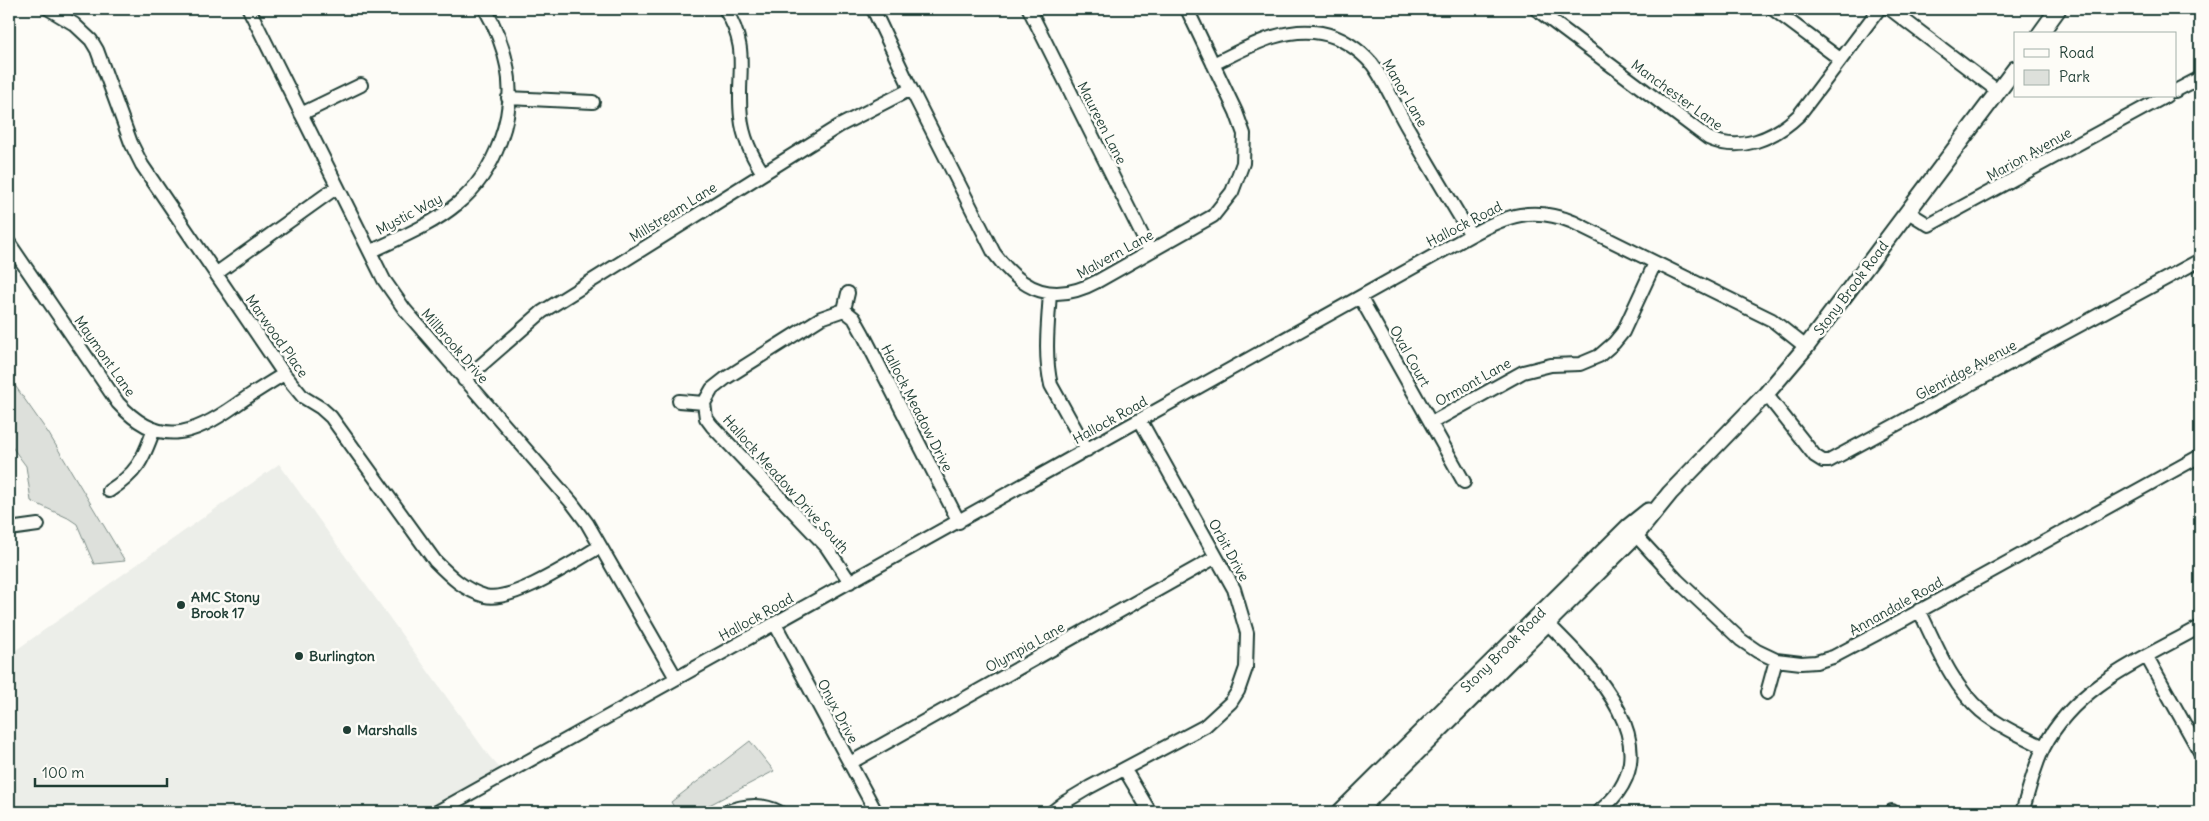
<svg xmlns="http://www.w3.org/2000/svg" width="2209" height="821" font-family="Delius,sans-serif">
<style>
.built{fill:#eceee9}
.green{fill:#dde0db;stroke:#7e8e88}
.lines{fill:none;stroke-linecap:round;stroke-linejoin:round}
.minor-casing{stroke:#1f3d34;stroke-width:16}
.major-casing{stroke:#1f3d34;stroke-width:19}
.minor{stroke:#fdfcf7;stroke-width:12}
.major{stroke:#fdfcf7;stroke-width:15}
.poi-dot{fill:#1f3d34;stroke:#fdfcf7;stroke-width:2}
.labels{text-anchor:middle;dominant-baseline:central;stroke-width:5;stroke-linejoin:round;paint-order:stroke}
.street-label{font-size:14px;fill:#1f3d34;stroke:#fdfcf7}
.poi-label{font-size:14px;font-weight:bold;fill:#1f3d34;stroke:#fdfcf7;text-anchor:start}
</style>
<rect width="100%" height="100%" fill="#fdfcf7"/>
<filter id="ink" filterUnits="userSpaceOnUse"><feTurbulence type="fractalNoise" baseFrequency=".02" numOctaves="2"/><feDisplacementMap in="SourceGraphic" scale="10" xChannelSelector="R" yChannelSelector="G"/><feConvolveMatrix kernelMatrix="1 2 1 2 8 2 1 2 1" color-interpolation-filters="sRGB"/></filter>
<g filter="url(#ink)">
<!-- built -->
<path class="built" d="M 279,464 L 489,756 L 505,774 L 437,812 L 9,812 L 9,655 Z"/>
<!-- green -->
<path class="green" d="M 9,377 L 49,434 L 125,561 L 94,564 L 77,524 L 68,518 L 31,501 L 26,466 L 9,443 Z
M 750,741 L 774,771 L 696,812 L 677,812 L 671,802 Z"/>
<g class="lines">
<!-- minor casing -->
<g class="minor-casing">
<path id="minor" d="M 49,9 L 74,24 L 91,40 L 97,50 L 131,143 L 142,165 L 284,374 L 303,397 L 321,408 L 331,417 L 435,561 C 450,576 464,590 485,596 C 512,603 575,561 599,547
M 249,9 L 384,280 L 405,310 L 572,503 L 587,523 L 676,678
M 725,9 C 751,51 736,73 741,117 C 743,138 751,155 763,173
M 873,9 L 911,89 L 994,253 C 1023,292 1054,305 1098,281 L 1213,216 L 1232,192 L 1243,163 L 1244,134 L 1236,112 L 1187,9
M 1029,9 L 1150,251
M 1536,9 L 1708,138 C 1740,153 1774,139 1799,115 L 1879,9
M 1773,9 L 1840,59
M 1890,9 L 1999,92
M 1213,64 C 1247,48 1281,26 1321,33 C 1340,36 1360,50 1372,64 C 1387,84 1396,109 1409,130 C 1429,166 1450,200 1471,235
M 2175,91 L 2200,78
M 508,98 L 593,102
M 301,114 L 361,85
M 1908,212 L 1929,225 L 2166,96
M 9,243 L 118,403 C 159,448 192,436 236,405 C 251,394 268,384 284,374
M 370,252 C 399,238 432,225 457,204 C 495,173 517,114 507,66 C 503,46 495,26 485,9
M 217,273 L 337,187
M 1050,293 C 1048,324 1044,355 1051,385 L 1087,450
M 1360,297 L 1464,482
M 844,310 L 854,318 L 863,334 L 959,522
M 844,310 L 848,293
M 464,380 L 542,312 L 839,126 L 911,89
M 1766,394 L 1815,456 L 1823,461 L 1829,461 L 2200,260
M 679,401 L 704,403
M 704,403 L 706,418 L 712,426 L 826,546 L 850,582
M 704,403 L 712,389 L 726,378 L 821,318 L 844,310
M 1431,423 L 1523,372 L 1551,365 L 1580,364 L 1599,356 L 1614,343 L 1623,332 L 1655,263
M 109,491 C 137,473 143,460 154,429
M 9,529 L 38,525
M 1630,529 L 1677,580 L 1741,640 L 1757,651 L 1776,660 L 1801,663 L 1816,662 L 1833,657 L 1903,620 L 2200,456
M 1919,610 C 1936,644 1951,685 1981,711 C 1999,726 2023,737 2044,747
M 1541,617 C 1589,664 1679,750 1598,812
M 775,624 L 876,812
M 2147,657 L 2200,752
M 1767,693 L 1776,660
M 850,763 L 1216,557
M 1125,770 L 1150,812
M 1892,811 L 1892,812
M 437,812 L 1471,235 C 1507,215 1533,206 1573,222 L 1772,320 L 1806,347
M 726,812 C 744,805 762,803 779,812
M 1052,812 L 1065,802 L 1090,787 L 1205,726 L 1231,702 L 1238,691 L 1246,668 L 1247,633 L 1234,589 L 1140,420
M 2022,812 C 2029,791 2034,766 2044,747 C 2076,685 2143,659 2200,627"/>
</g>
<!-- major casing -->
<g class="major-casing">
<path id="major" d="M 2040,34 L 2058,9
M 1340,812 L 1628,527 L 1648,511
M 1357,812 L 1636,535 L 1670,493 L 1766,394 L 1806,347 L 2015,69"/>
</g>
<!-- minor -->
<use href="#minor" class="minor"/>
<!-- major -->
<use href="#major" class="major"/>
</g>
</g>
<!-- markers -->
<g class="poi-dot">
<circle cx="181" cy="605" r="5"/>
<circle cx="299" cy="656" r="5"/>
<circle cx="347" cy="730" r="5"/>
</g>
<g class="labels">
<!-- street labels -->
<g class="street-label">
<text transform="translate(1405 93) rotate(60)">Manor Lane</text>
<text transform="translate(1677 95) rotate(36)">Manchester Lane</text>
<text transform="translate(1102 123) rotate(63)">Maureen Lane</text>
<text transform="translate(2029 154) rotate(-29)">Marion Avenue</text>
<text transform="translate(673 212) rotate(-32)">Millstream Lane</text>
<text transform="translate(409 214) rotate(-28)">Mystic Way</text>
<text transform="translate(1464 224) rotate(-27)">Hallock Road</text>
<text transform="translate(1115 254) rotate(-29)">Malvern Lane</text>
<text transform="translate(1851 288) rotate(-53)">Stony Brook Road</text>
<text transform="translate(277 336) rotate(55)">Marwood Place</text>
<text transform="translate(455 346) rotate(49)">Millbrook Drive</text>
<text transform="translate(105 356) rotate(55)">Maymont Lane</text>
<text transform="translate(1410 356) rotate(61)">Oval Court</text>
<text transform="translate(1966 370) rotate(-28)">Glenridge Avenue</text>
<text transform="translate(1473 382) rotate(-29)">Ormont Lane</text>
<text transform="translate(917 408) rotate(63)">Hallock Meadow Drive</text>
<text transform="translate(1110 420) rotate(-29)">Hallock Road</text>
<text transform="translate(786 484) rotate(48)">Hallock Meadow Drive South</text>
<text transform="translate(1229 550) rotate(61)">Orbit Drive</text>
<text transform="translate(1896 606) rotate(-29)">Annandale Road</text>
<text transform="translate(756 617) rotate(-29)">Hallock Road</text>
<text transform="translate(1025 647) rotate(-29)">Olympia Lane</text>
<text transform="translate(1503 650) rotate(-45)">Stony Brook Road</text>
<text transform="translate(838 711) rotate(62)">Onyx Drive</text>
</g>
<!-- poi labels -->
<g class="poi-label">
<text x="191" y="597">AMC Stony<tspan x="191" dy="16">Brook 17</tspan></text>
<text x="309" y="656">Burlington</text>
<text x="357" y="730">Marshalls</text>
</g>
</g>
<!-- margin -->
<rect width="2209" height="821" fill="none" stroke="#fdfcf7" stroke-width="30"/>
<rect x="15" y="15" width="2179" height="791" fill="none" stroke="#1f3d34" stroke-width="2" filter="url(#ink)"/>
<!-- legend -->
<rect x="2014" y="32" width="162" height="65" fill="#fdfcf7" stroke="#a4b0a9"/>
<rect x="2024" y="49" width="25" height="8" fill="#fdfcf7" stroke="#a4b0a9"/>
<text x="2059" y="58" font-size="15" fill="#1f3d34">Road</text>
<rect x="2024" y="70" width="25" height="15" fill="#dde0db" stroke="#a4b0a9"/>
<text x="2059" y="82" font-size="15" fill="#1f3d34">Park</text>
<!-- scale -->
<path d="M35 778v8h132v-8" fill="none" stroke="#1f3d34" stroke-width="2.5"/>
<text x="42" y="778" font-size="15" fill="#1f3d34" stroke="#fdfcf7" stroke-width="4" paint-order="stroke">100 m</text>
</svg>
